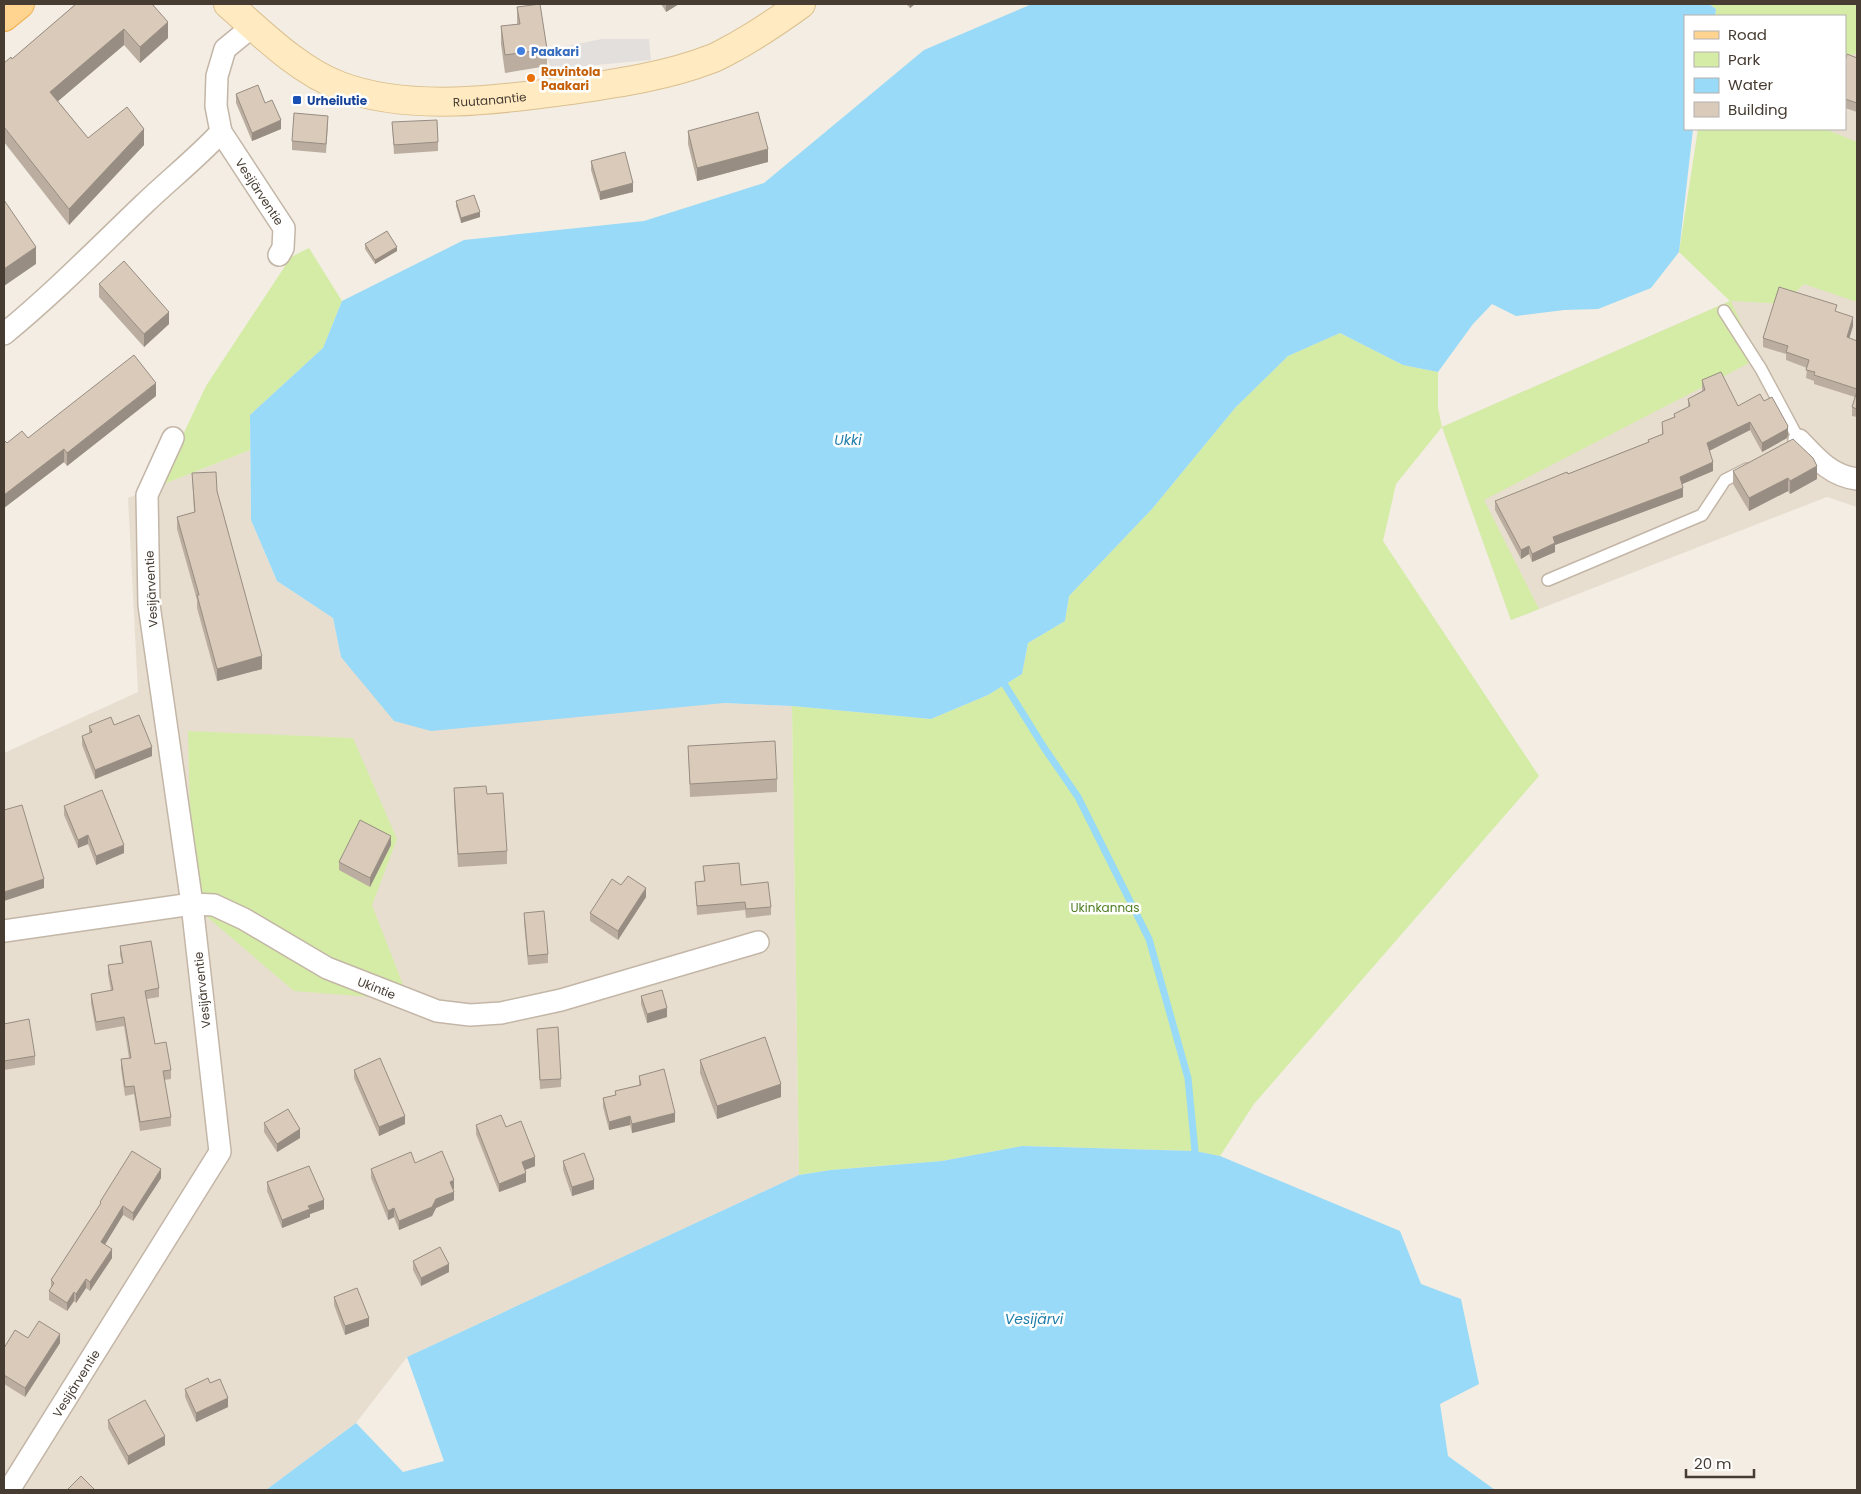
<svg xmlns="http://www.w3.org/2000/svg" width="1861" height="1494" font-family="Poppins,sans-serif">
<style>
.residential{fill:#e8ded0}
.green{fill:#d4eca6}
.parking{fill:#e3dfdc}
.water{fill:#98daf7}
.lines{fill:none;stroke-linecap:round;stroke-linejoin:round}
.stream{stroke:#98daf7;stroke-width:7}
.lane-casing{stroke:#c3b6a7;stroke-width:14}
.street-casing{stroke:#c3b6a7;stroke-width:24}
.secondary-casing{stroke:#dbc08f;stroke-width:30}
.primary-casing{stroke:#f0b254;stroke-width:30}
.lane{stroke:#fff;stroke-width:11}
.street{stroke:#fff;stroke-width:21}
.secondary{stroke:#ffeac1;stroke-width:28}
.primary{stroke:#ffd490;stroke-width:28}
.wall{fill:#bbaea0}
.shaded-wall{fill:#988d82}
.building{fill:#d9caba;stroke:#988d82}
.shop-dot{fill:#3f7fe0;stroke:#fff;stroke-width:2}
.food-dot{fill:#e8710a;stroke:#fff;stroke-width:2}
.transit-dot{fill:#1a4fb4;stroke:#fff;stroke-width:2}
.labels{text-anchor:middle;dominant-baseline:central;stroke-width:5;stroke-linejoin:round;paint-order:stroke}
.shop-label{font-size:12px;font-weight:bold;fill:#366cbe;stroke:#fff;text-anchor:start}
.food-label{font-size:12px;font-weight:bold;fill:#c56008;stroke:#fff;text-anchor:start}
.street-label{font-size:12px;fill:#463c32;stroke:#fff}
.transit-label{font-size:12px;font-weight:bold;fill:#164399;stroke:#fff;text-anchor:start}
.park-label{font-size:12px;fill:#4c7d20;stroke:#fff}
.water-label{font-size:14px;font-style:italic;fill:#1f7eab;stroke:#fff}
</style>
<rect width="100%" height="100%" fill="#f3ede3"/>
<!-- residential -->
<path class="residential" d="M 1857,17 L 1857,507 L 1827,497 L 1511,620 L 1442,427 L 1730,301 L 1754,129 L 1845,129 L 1845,22 Z
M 250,450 L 251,520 L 277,581 L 333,618 L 341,657 L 724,703 L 792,706 L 799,1175 L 407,1357 L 356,1423 L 266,1490 L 4,1490 L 4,753 L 138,692 L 128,498 Z"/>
<!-- green -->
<path class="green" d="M 1709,4 L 1857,4 L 1857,53 L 1845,57 L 1845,16 L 1715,16 L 1716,9 Z
M 1698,129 L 1825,129 L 1857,142 L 1857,302 L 1804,284 L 1783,304 L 1731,301 L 1757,359 L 1484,500 L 1539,609 L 1511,620 L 1442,427 L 1396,484 L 1383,541 L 1539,776 L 1254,1104 L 1220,1156 L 1195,1151 L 1022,1146 L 942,1161 L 831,1170 L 799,1175 L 792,706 L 931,719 L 988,695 L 1022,674 L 1028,643 L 1065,621 L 1069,596 L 1152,509 L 1235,408 L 1288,356 L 1340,333 L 1403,365 L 1438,372 L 1438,408 L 1442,427 L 1730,301 L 1679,252 Z
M 309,248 L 342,301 L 323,348 L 250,415 L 250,450 L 164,484 L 180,441 L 206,386 L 291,257 Z
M 188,731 L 353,738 L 397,839 L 372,905 L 409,1000 L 294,991 L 192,904 Z"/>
<!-- parking -->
<path class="parking" d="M 602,39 L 649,39 L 651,60 L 552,69 L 547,59 L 562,47 Z"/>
<!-- water -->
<path class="water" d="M 1032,4 L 1709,4 L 1716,9 L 1715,16 L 1685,16 L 1685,129 L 1693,129 L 1679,252 L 1651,288 L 1598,309 L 1564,310 L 1516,316 L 1492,304 L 1473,324 L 1438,372 L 1403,365 L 1340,333 L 1288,356 L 1235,408 L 1152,509 L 1069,596 L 1065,621 L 1028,643 L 1022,674 L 988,695 L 931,719 L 792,706 L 724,703 L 431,731 L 394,721 L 341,657 L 333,618 L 277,581 L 251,520 L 250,415 L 323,348 L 342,301 L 464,240 L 644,221 L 764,183 L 924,50 Z
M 1022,1146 L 1195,1151 L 1220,1156 L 1400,1231 L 1421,1284 L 1461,1299 L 1479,1384 L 1440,1404 L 1448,1456 L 1495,1490 L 266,1490 L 356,1423 L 403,1472 L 444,1461 L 407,1357 L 799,1175 L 831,1170 L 942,1161 Z"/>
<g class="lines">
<!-- stream -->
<path class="stream" d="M 1005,685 L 1045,749 L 1078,797 L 1149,939 L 1188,1078 L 1195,1151"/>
<!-- lane casing -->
<g class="lane-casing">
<path id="lane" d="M 1724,311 L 1761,369 L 1799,440 L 1796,442
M 1548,580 L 1702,515 L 1725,480 L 1747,469"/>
</g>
<!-- street casing -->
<g class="street-casing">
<g id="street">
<path id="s1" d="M 221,132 L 284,228 L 283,248 L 279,255"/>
<path d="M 4,334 C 53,294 97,249 143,205 C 169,180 197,158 221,132 L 216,106 L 217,76 L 225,49 L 253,26"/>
<path d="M 1799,440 C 1816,458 1831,476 1857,479"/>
<path id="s2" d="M 4,931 L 192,904 L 214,905 L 244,919 L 327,968 L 437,1011 L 470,1015 L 501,1013 L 561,1000 L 758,942"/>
<path id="s3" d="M 9,1490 L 220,1152 L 192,904 L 149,605 L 147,495 L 173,438"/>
</g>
</g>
<!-- secondary casing -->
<g class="secondary-casing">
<g id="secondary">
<path id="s4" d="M 228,4 C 260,32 299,71 340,86 C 409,112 499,100 572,90 C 619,83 667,76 711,59 C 719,56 727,51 735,47 C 758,34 779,20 801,4"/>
</g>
</g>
<!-- primary casing -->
<g class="primary-casing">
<path id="primary" d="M 4,17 L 20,4"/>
</g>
<!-- lane -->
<use href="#lane" class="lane"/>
<!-- street -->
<use href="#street" class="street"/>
<!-- secondary -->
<use href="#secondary" class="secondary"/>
<!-- primary -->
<use href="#primary" class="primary"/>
</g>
<!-- wall -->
<path class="wall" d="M 76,4 L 168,38 L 140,63 L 124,45 L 58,101 L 88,138 L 144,145 L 69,225 L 4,142 L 4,63 L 12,59 Z
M 661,4 L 679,4 L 666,12 Z
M 906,4 L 915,4 L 910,8 Z
M 517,7 L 547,49 L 547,66 L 505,73 L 501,44 L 501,26 L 517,24 Z
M 1857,58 L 1857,112 L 1845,108 L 1845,61 Z
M 236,94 L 265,103 L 281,129 L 252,141 L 236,103 Z
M 392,122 L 438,142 L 438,151 L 394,154 Z
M 328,125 L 326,153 L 292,150 L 292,141 Z
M 688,131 L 768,162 L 697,181 L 688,144 Z
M 591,161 L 633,192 L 600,200 L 591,170 Z
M 456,201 L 480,217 L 461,223 L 456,206 Z
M 365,244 L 397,251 L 375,264 L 365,249 Z
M 99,284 L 169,324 L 144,347 L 99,297 Z
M 1837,312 L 1853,326 L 1849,338 L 1857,341 L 1857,417 L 1852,416 L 1852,407 L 1855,397 L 1814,384 L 1814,381 L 1806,378 L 1807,368 L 1786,360 L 1786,354 L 1763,347 L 1763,338 Z
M 1702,380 L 1738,406 L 1788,435 L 1787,438 L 1762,452 L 1750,430 L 1709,451 L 1713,471 L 1682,484 L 1683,497 L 1555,545 L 1555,552 L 1532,562 L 1529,554 L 1521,559 L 1495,510 L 1495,501 L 1568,474 L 1648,442 L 1648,440 L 1662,434 L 1662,422 L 1674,417 L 1674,414 L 1688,407 L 1688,399 L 1702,391 Z
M 156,396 L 67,466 L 64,462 L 4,508 L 4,440 L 7,443 L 28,438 Z
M 1733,471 L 1817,479 L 1790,494 L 1788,491 L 1749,511 L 1733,484 Z
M 192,473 L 217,491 L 262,669 L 217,681 L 197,608 L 197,600 L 177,529 L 177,517 L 194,512 Z
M 114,725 L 152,756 L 95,779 L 82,745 L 82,736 L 89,733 L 89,726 Z
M 688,746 L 777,779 L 777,792 L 690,797 Z
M 454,788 L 487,794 L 507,851 L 507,864 L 458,867 L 454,801 Z
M 64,806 L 124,853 L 96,865 L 88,844 L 78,848 L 64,815 Z
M 391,845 L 370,887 L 339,870 L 339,862 Z
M 703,866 L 741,885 L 771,907 L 771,915 L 746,918 L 745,910 L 697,915 L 695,882 L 704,881 Z
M 621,885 L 646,897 L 618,940 L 590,921 L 590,913 Z
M 524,913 L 548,954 L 548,963 L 528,965 L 524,922 Z
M 120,946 L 159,988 L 159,997 L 147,999 L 155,1044 L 171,1070 L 171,1079 L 164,1080 L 171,1117 L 171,1126 L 140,1131 L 134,1094 L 125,1096 L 121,1068 L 121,1059 L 129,1058 L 124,1026 L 96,1031 L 91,1003 L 91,994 L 111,991 L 108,974 L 108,965 L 122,963 L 120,955 Z
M 641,996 L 667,1017 L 647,1023 L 641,1004 Z
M 4,1024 L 35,1056 L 35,1065 L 4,1070 Z
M 537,1029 L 561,1079 L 561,1087 L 540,1089 Z
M 700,1060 L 781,1097 L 717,1119 L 700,1073 Z
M 354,1070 L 405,1124 L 379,1136 L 354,1078 Z
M 639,1076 L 675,1122 L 632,1133 L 630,1125 L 609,1130 L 603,1107 L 603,1098 L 615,1095 L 615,1091 L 639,1085 Z
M 264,1123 L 300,1138 L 277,1152 L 264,1132 Z
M 476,1125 L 506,1127 L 535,1166 L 525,1170 L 526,1182 L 499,1192 L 476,1134 Z
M 563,1161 L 594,1189 L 572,1196 L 563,1170 Z
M 415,1163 L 454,1189 L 453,1189 L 454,1200 L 436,1208 L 432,1216 L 399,1230 L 394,1217 L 388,1220 L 371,1178 L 371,1169 Z
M 161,1178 L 133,1221 L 123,1215 L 105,1244 L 112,1258 L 90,1291 L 86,1288 L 76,1303 L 74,1301 L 67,1311 L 49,1300 L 49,1291 L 51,1288 L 51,1280 L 100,1205 L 100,1202 Z
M 267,1182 L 324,1209 L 310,1214 L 310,1217 L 282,1228 L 267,1191 Z
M 413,1261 L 449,1272 L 421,1286 L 413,1270 Z
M 334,1297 L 369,1326 L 345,1335 L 334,1305 Z
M 60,1343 L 25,1397 L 4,1384 L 4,1348 Z
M 210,1383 L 228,1407 L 196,1422 L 185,1397 L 185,1389 Z
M 108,1420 L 165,1445 L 128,1465 L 108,1428 Z"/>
<!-- shaded-wall -->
<path class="shaded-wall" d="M 666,4 L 679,4 L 666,12 Z
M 910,4 L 915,4 L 910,8 Z
M 168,22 L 168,38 L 140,63 L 140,47 Z
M 124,29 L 124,45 L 50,108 L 50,92 Z
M 281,120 L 281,129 L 252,141 L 252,133 Z
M 144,129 L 144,145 L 69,225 L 69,209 Z
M 768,149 L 768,162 L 697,181 L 697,168 Z
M 633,183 L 633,192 L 600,200 L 600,192 Z
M 480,212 L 480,217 L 461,223 L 461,218 Z
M 36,247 L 36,264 L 4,286 L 4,269 Z
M 397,247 L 397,251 L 375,264 L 375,260 Z
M 169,312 L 169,324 L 144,347 L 144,334 Z
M 1853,317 L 1853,326 L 1847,346 L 1847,337 Z
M 156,383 L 156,396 L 67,466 L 67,453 Z
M 1750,422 L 1750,430 L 1707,452 L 1707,443 Z
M 1788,426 L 1788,435 L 1787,438 L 1762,452 L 1762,443 Z
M 64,449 L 64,462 L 4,508 L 4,495 Z
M 1713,462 L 1713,471 L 1680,485 L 1680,477 Z
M 1817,466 L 1817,479 L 1790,494 L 1790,481 Z
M 1788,478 L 1788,491 L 1749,511 L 1749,498 Z
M 1683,488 L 1683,497 L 1555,545 L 1555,552 L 1532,562 L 1532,554 L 1553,537 Z
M 1529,546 L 1529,554 L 1521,559 L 1521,550 Z
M 262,656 L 262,669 L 217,681 L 217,669 Z
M 152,747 L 152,756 L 95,779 L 95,770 Z
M 88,835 L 88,844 L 78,848 L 78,840 Z
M 391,836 L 391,845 L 370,887 L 370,878 Z
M 124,845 L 124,853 L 96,865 L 96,856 Z
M 44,879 L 44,888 L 4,901 L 4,892 Z
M 646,888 L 646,897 L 618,940 L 618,931 Z
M 667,1008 L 667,1017 L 647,1023 L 647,1014 Z
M 781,1084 L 781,1097 L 717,1119 L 717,1106 Z
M 675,1113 L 675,1122 L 632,1133 L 632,1124 Z
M 405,1116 L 405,1124 L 379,1136 L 379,1127 Z
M 630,1116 L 630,1125 L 609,1130 L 609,1122 Z
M 300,1129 L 300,1138 L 277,1152 L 277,1144 Z
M 535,1157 L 535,1166 L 522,1171 L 522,1162 Z
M 161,1169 L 161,1178 L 133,1221 L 133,1213 Z
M 526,1173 L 526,1182 L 499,1192 L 499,1184 Z
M 454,1180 L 454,1189 L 450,1190 L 450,1182 Z
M 594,1180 L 594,1189 L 572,1196 L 572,1187 Z
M 454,1192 L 454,1200 L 436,1208 L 432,1216 L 399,1230 L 399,1221 L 436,1199 Z
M 324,1200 L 324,1209 L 310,1214 L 310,1217 L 282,1228 L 282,1220 L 308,1206 Z
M 123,1206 L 123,1215 L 101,1251 L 101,1242 Z
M 394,1208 L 394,1217 L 388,1220 L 388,1211 Z
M 112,1249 L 112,1258 L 90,1291 L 90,1282 Z
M 449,1264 L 449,1272 L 421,1286 L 421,1278 Z
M 86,1279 L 86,1288 L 76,1303 L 76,1294 Z
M 74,1292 L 74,1301 L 67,1311 L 67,1303 Z
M 369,1318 L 369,1326 L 345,1335 L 345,1326 Z
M 60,1334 L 60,1343 L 25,1397 L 25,1388 Z
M 228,1398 L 228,1407 L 196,1422 L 196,1413 Z
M 165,1436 L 165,1445 L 128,1465 L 128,1456 Z"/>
<!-- building -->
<path class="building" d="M 76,4 L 152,4 L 168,22 L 140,47 L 124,29 L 50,92 L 88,138 L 127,107 L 144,129 L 69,209 L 4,127 L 4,63 L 11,57 L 12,59 Z
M 540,4 L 547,49 L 505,55 L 501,26 L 520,24 L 517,7 Z
M 1847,54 L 1857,58 L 1857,103 L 1845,99 L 1845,61 Z
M 258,85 L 265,103 L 272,100 L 281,120 L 252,133 L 236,94 Z
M 758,112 L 768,149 L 697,168 L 688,131 Z
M 294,113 L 328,116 L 326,144 L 292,141 Z
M 437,120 L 438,142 L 394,145 L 392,122 Z
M 625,152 L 633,183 L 600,192 L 591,161 Z
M 474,195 L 480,212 L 461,218 L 456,201 Z
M 4,200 L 36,247 L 4,269 Z
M 387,231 L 397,247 L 375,260 L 365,244 Z
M 124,261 L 169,312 L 144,334 L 99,284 Z
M 1779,287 L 1837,305 L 1835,311 L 1853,317 L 1847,337 L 1857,341 L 1857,389 L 1814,375 L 1815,372 L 1806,370 L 1809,360 L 1786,352 L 1788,346 L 1763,338 Z
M 134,355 L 156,383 L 67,453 L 64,449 L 4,495 L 4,440 L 7,443 L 22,431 L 28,438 Z
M 1721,372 L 1738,406 L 1760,394 L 1764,401 L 1772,397 L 1788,426 L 1787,429 L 1762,443 L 1750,422 L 1707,443 L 1713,462 L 1680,477 L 1683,488 L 1553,537 L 1555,543 L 1532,554 L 1529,546 L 1521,550 L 1495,501 L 1567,472 L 1568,474 L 1649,442 L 1648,440 L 1663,434 L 1662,422 L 1675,417 L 1674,414 L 1690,406 L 1688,399 L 1705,390 L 1702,380 Z
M 1857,391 L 1857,409 L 1852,407 Z
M 1793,439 L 1813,458 L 1817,466 L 1790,481 L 1788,478 L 1749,498 L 1733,471 Z
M 216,472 L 217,491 L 262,656 L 217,669 L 197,595 L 199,595 L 177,517 L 195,512 L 192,473 Z
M 139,715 L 152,747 L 95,770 L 82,736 L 92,732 L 89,726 L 111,717 L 114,725 Z
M 775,741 L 777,779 L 690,784 L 688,746 Z
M 486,786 L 487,794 L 503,793 L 507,851 L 458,854 L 454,788 Z
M 102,790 L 124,845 L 96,856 L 88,835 L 78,840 L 64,806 Z
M 22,805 L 44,879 L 4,892 L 4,810 Z
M 360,820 L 391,836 L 370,878 L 339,862 Z
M 739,863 L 741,885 L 768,882 L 771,907 L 746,909 L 745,902 L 697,906 L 695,882 L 705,881 L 703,866 Z
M 628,876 L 646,888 L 618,931 L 590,913 L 612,879 L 621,885 Z
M 544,911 L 548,954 L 528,956 L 524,913 Z
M 151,941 L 159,988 L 145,991 L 155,1044 L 166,1042 L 171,1070 L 163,1071 L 171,1117 L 140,1122 L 134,1086 L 125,1087 L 121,1059 L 131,1058 L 124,1017 L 96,1022 L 91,994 L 113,990 L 108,965 L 123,963 L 120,946 Z
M 662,990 L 667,1008 L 647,1014 L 641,996 Z
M 29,1019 L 35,1056 L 4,1061 L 4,1024 Z
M 558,1027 L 561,1079 L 540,1080 L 537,1029 Z
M 765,1037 L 781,1084 L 717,1106 L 700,1060 Z
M 380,1058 L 405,1116 L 379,1127 L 354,1070 Z
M 664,1069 L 675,1113 L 632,1124 L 630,1116 L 609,1122 L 603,1098 L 616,1095 L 615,1091 L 641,1085 L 639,1076 Z
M 288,1109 L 300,1129 L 277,1144 L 264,1123 Z
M 501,1115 L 506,1127 L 521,1121 L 535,1157 L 522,1162 L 526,1173 L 499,1184 L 476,1125 Z
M 132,1151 L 161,1169 L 133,1213 L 123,1206 L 101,1242 L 112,1249 L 90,1282 L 86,1279 L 76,1294 L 74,1292 L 67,1303 L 49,1291 L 54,1283 L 51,1280 L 101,1203 L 100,1202 Z
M 442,1151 L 454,1180 L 450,1182 L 454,1192 L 436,1199 L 432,1207 L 399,1221 L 394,1208 L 388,1211 L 371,1169 L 411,1152 L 415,1163 Z
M 584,1153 L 594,1180 L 572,1187 L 563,1161 Z
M 309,1166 L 324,1200 L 308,1206 L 310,1209 L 282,1220 L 267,1182 Z
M 440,1247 L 449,1264 L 421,1278 L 413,1261 Z
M 357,1288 L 369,1318 L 345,1326 L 334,1297 Z
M 39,1321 L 60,1334 L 25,1388 L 4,1375 L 4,1348 L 15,1330 L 28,1338 Z
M 208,1378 L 210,1383 L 220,1379 L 228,1398 L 196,1413 L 185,1389 Z
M 145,1400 L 165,1436 L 128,1456 L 108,1420 Z
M 81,1476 L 95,1490 L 67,1490 Z"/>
<!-- markers -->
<circle class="shop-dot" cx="521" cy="51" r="5"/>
<circle class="food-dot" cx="531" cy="78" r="5"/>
<rect class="transit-dot" x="292" y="95" width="10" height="10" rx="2.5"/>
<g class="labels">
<!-- shop labels -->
<g class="shop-label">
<text x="531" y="51">Paakari</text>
</g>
<!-- food labels -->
<g class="food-label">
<text x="541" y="71">Ravintola<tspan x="541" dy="14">Paakari</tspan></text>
</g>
<!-- street labels -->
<g class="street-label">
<text stroke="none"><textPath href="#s4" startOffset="291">Ruutanantie</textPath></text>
<text stroke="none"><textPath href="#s1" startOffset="71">Vesijärventie</textPath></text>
<text transform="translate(151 589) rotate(-93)">Vesijärventie</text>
<text stroke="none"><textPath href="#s2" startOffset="395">Ukintie</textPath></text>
<text transform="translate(202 990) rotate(-96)">Vesijärventie</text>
<text stroke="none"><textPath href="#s3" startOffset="126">Vesijärventie</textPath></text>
</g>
<!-- transit labels -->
<g class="transit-label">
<text x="307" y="100">Urheilutie</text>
</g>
<!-- park labels -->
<g class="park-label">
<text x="1105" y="907">Ukinkannas</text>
</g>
<!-- water labels -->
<g class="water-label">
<text x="848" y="440">Ukki</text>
<text x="1034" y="1319">Vesijärvi</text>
</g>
</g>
<!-- border -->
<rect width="1861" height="1494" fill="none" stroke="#463c32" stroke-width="10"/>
<!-- legend -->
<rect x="1684" y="15" width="162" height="115" fill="#ffffff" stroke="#b5b1ad"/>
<rect x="1694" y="31" width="25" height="8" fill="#ffd490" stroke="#b5b1ad"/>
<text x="1728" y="40" font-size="15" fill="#463c32">Road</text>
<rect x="1694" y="52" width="25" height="15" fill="#d4eca6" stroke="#b5b1ad"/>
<text x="1728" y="65" font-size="15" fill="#463c32">Park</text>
<rect x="1694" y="78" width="25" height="15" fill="#98daf7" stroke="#b5b1ad"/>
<text x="1728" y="90" font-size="15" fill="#463c32">Water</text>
<rect x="1694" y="102" width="25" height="15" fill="#d9caba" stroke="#b5b1ad"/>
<text x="1728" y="115" font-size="15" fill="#463c32">Building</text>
<!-- scale -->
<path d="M1686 1469v8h68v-8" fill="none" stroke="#463c32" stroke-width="2.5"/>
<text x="1694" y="1469" font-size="15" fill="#463c32" stroke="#ffffff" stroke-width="4" paint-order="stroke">20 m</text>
</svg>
